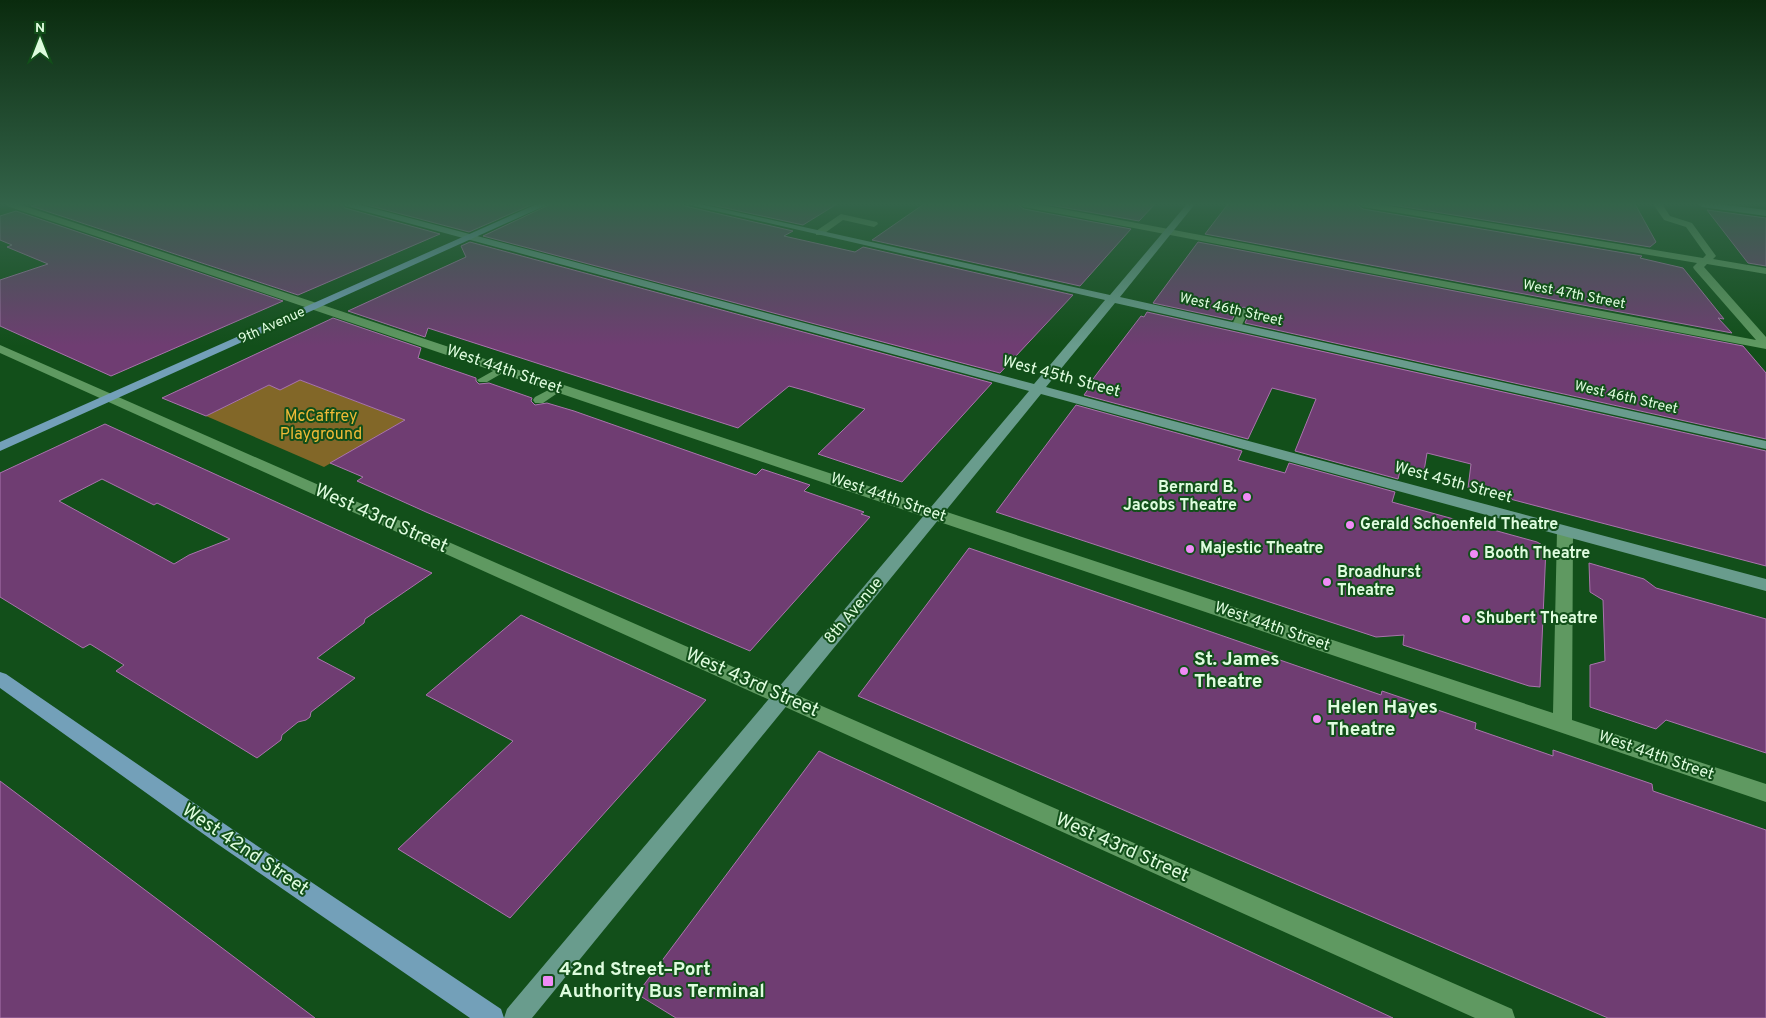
<svg xmlns="http://www.w3.org/2000/svg" width="1766" height="1018" font-family="Overpass,sans-serif">
<style>
.green{fill:#826728}
.building{fill:#6f3d72;stroke:#aa74ad;fill-rule:evenodd}
.lines{fill:none;stroke-linecap:round;stroke-linejoin:round}
.lane{fill:#5f9961;fill-rule:evenodd}
.street{fill:#5f9961;fill-rule:evenodd}
.secondary{fill:#699c8d;fill-rule:evenodd}
.primary{fill:#73a0b9;fill-rule:evenodd}
.poi-dot{fill:#f08bf6;stroke:#124f1a;stroke-width:2}
.labels{text-anchor:middle;dominant-baseline:central;stroke-width:4;stroke-linejoin:round;paint-order:stroke}
.far-street-label{font-size:14px;fill:#defcde;stroke:#124f1a}
.street-label{font-size:16px;fill:#defcde;stroke:#124f1a}
.park-label{font-size:16px;fill:#efba37;stroke:#124f1a}
.poi-label{font-size:16px;font-weight:bold;fill:#defcde;stroke:#124f1a;text-anchor:start}
.near-street-label{font-size:19px;fill:#defcde;stroke:#124f1a}
.near-poi-label{font-size:19px;font-weight:bold;fill:#defcde;stroke:#124f1a;text-anchor:start}
</style>
<rect width="100%" height="100%" fill="#124f1a"/>
<!-- green -->
<path class="green" d="M 300,380 L 405,420 L 324,467 L 206,416 L 269,385 Z"/>
<!-- building -->
<path class="building" d="M 41,204 L 342,204 L 345,208 L 440,234 L 298,295 L 31,206 Z
M 363,204 L 533,204 L 469,232 Z
M 551,204 L 683,204 L 685,206 L 793,231 L 784,236 L 855,252 L 863,247 L 1073,295 L 1000,373 L 483,236 Z
M 707,204 L 837,204 L 803,225 Z
M 924,204 L 1017,204 L 1024,209 L 1131,229 L 1080,286 L 872,240 Z
M 1044,204 L 1155,204 L 1139,221 Z
M 1228,204 L 1356,204 L 1363,209 L 1642,256 L 1640,258 L 1683,268 L 1724,319 L 1718,318 L 1732,333 L 1205,234 Z
M 1386,204 L 1635,204 L 1656,242 L 1650,247 Z
M 1707,210 L 1766,218 L 1766,266 L 1748,263 Z
M 16,211 L 283,301 L 111,376 L 0,326 L 0,280 L 48,264 L 7,247 L 12,245 L 0,240 L 0,216 Z
M 470,242 L 992,383 L 902,482 L 818,454 L 865,409 L 807,391 L 789,386 L 738,428 L 428,328 L 425,337 L 348,311 L 466,257 L 461,246 Z
M 1198,242 L 1743,346 L 1766,373 L 1766,439 L 1245,323 L 1250,311 L 1244,307 L 1237,310 L 1232,320 L 1153,303 Z
M 1147,312 L 1766,451 L 1766,566 L 1468,488 L 1471,464 L 1427,453 L 1423,477 L 1400,471 L 1398,479 L 1295,451 L 1316,399 L 1272,388 L 1248,439 L 1084,395 L 1089,388 L 1087,387 L 1099,371 L 1141,316 L 1144,317 Z
M 333,318 L 421,348 L 418,358 L 476,378 L 476,381 L 479,384 L 489,383 L 532,398 L 531,401 L 535,405 L 547,403 L 574,411 L 756,475 L 762,469 L 810,485 L 804,491 L 864,512 L 861,514 L 870,517 L 750,651 L 426,512 L 357,481 L 363,477 L 330,463 L 405,420 L 300,380 L 280,390 L 269,385 L 206,416 L 162,398 Z
M 1076,405 L 1242,451 L 1238,460 L 1285,473 L 1289,463 L 1395,492 L 1392,502 L 1537,542 L 1546,547 L 1540,687 L 1529,686 L 1403,645 L 1404,635 L 1376,637 L 996,512 Z
M 105,424 L 432,573 L 365,619 L 364,623 L 317,658 L 355,678 L 311,712 L 310,717 L 306,720 L 298,722 L 282,735 L 281,740 L 257,758 L 116,671 L 124,665 L 90,644 L 83,648 L 0,597 L 0,473 ZM 102,479 L 154,505 L 157,503 L 230,539 L 189,555 L 174,564 L 59,501 Z
M 969,548 L 1278,655 L 1277,659 L 1381,695 L 1382,691 L 1476,723 L 1475,729 L 1553,756 L 1553,750 L 1652,784 L 1653,791 L 1766,830 L 1766,1018 L 1608,1018 L 858,696 Z
M 1589,563 L 1644,579 L 1656,588 L 1766,619 L 1766,753 L 1666,720 L 1656,729 L 1590,707 L 1590,665 L 1605,661 L 1603,600 L 1590,592 Z
M 521,615 L 706,700 L 510,918 L 398,849 L 513,741 L 426,695 Z
M 819,751 L 829,756 L 1393,1018 L 676,1018 L 637,994 Z
M 0,781 L 169,908 L 315,1018 L 0,1018 Z"/>
<g class="lines">
<!-- lane -->
<path class="lane" d="M 841,214 L 877,222 L 878,224 L 874,227 L 843,220 L 822,235 L 816,235 L 816,231 Z
M 1243,309 L 1248,312 L 1241,327 L 1236,330 L 1232,329 L 1231,327 L 1238,312 Z
M 502,366 L 506,367 L 506,371 L 487,382 L 479,382 L 477,380 Z
M 558,385 L 564,388 L 562,390 L 543,403 L 535,403 L 533,400 L 535,397 Z"/>
<!-- street -->
<path class="street" d="M 6,204 L 18,204 L 1553,713 L 1557,531 L 1565,526 L 1570,528 L 1573,531 L 1572,720 L 1766,784 L 1766,802 L 7,206 Z
M 1019,204 L 1036,204 L 1756,340 L 1694,269 L 1693,267 L 1697,263 L 1363,207 L 1358,204 L 1377,204 L 1703,258 L 1706,255 L 1686,227 L 1664,220 L 1653,204 L 1662,204 L 1670,216 L 1692,223 L 1716,256 L 1713,259 L 1766,268 L 1766,274 L 1707,264 L 1704,267 L 1766,337 L 1766,349 L 1024,207 Z
M 0,345 L 1512,1009 L 1515,1018 L 1475,1018 L 0,353 Z"/>
<!-- secondary -->
<path class="secondary" d="M 344,204 L 357,204 L 1034,384 L 1105,300 L 685,204 L 700,204 L 1110,295 L 1187,204 L 1195,204 L 1120,297 L 1766,441 L 1766,449 L 1115,303 L 1046,387 L 1766,579 L 1766,591 L 1041,394 L 532,1018 L 504,1018 L 507,1009 L 1029,391 L 345,206 Z
M 1698,204 L 1719,204 L 1766,210 L 1766,216 L 1702,207 Z"/>
<!-- primary -->
<path class="primary" d="M 537,204 L 549,204 L 0,451 L 0,442 Z
M 0,672 L 6,674 L 232,829 L 501,1009 L 504,1018 L 470,1018 L 216,843 L 0,688 Z"/>
</g>
<!-- sky -->
<linearGradient id="sky" x2="0" y2="1"><stop stop-color="#0a2b0e"/><stop offset="0.59" stop-color="#336349"/><stop offset="1" stop-color="#336349" stop-opacity="0"/></linearGradient>
<rect width="1766" height="346" fill="url(#sky)"/>
<!-- markers -->
<g class="poi-dot">
<circle cx="1247" cy="497" r="5"/>
<circle cx="1350" cy="525" r="5"/>
<circle cx="1190" cy="549" r="5"/>
<circle cx="1474" cy="554" r="5"/>
<circle cx="1327" cy="582" r="5"/>
<circle cx="1466" cy="619" r="5"/>
<circle cx="1184" cy="671" r="5"/>
<circle cx="1317" cy="719" r="5"/>
<rect x="542" y="975" width="12" height="12" rx="2.5"/>
</g>
<g class="labels">
<!-- far-street labels -->
<g class="far-street-label">
<text transform="translate(1574 295) rotate(11)">West 47th Street</text>
<text transform="translate(1231 310) rotate(13)">West 46th Street</text>
<text transform="translate(272 326) rotate(-24)">9th Avenue</text>
<text transform="translate(1626 398) rotate(13)">West 46th Street</text>
</g>
<!-- street labels -->
<g class="street-label">
<text transform="translate(504 370) rotate(19)">West 44th Street</text>
<text transform="translate(1061 377) rotate(15)">West 45th Street</text>
<text transform="translate(1453 483) rotate(15)">West 45th Street</text>
<text transform="translate(888 498) rotate(19)">West 44th Street</text>
<text transform="translate(854 611) rotate(-50)">8th Avenue</text>
<text transform="translate(1272 627) rotate(19)">West 44th Street</text>
<text transform="translate(1656 756) rotate(19)">West 44th Street</text>
</g>
<!-- park labels -->
<g class="park-label">
<text x="321" y="417">McCaffrey<tspan x="321" dy="18">Playground</tspan></text>
</g>
<!-- poi labels -->
<g class="poi-label">
<text x="1237" y="488" text-anchor="end">Bernard B.<tspan x="1237" dy="18">Jacobs Theatre</tspan></text>
<text x="1360" y="525">Gerald Schoenfeld Theatre</text>
<text x="1200" y="549">Majestic Theatre</text>
<text x="1484" y="554">Booth Theatre</text>
<text x="1337" y="573">Broadhurst<tspan x="1337" dy="18">Theatre</tspan></text>
<text x="1476" y="619">Shubert Theatre</text>
</g>
<!-- near-street labels -->
<g class="near-street-label">
<text transform="translate(381 519) rotate(24)">West 43rd Street</text>
<text transform="translate(752 683) rotate(24)">West 43rd Street</text>
<text transform="translate(1122 848) rotate(24)">West 43rd Street</text>
<text transform="translate(245 850) rotate(34)">West 42nd Street</text>
</g>
<!-- near-poi labels -->
<g class="near-poi-label">
<text x="1194" y="660">St. James<tspan x="1194" dy="22">Theatre</tspan></text>
<text x="1327" y="708">Helen Hayes<tspan x="1327" dy="22">Theatre</tspan></text>
<text x="559" y="970">42nd Street–Port<tspan x="559" dy="22">Authority Bus Terminal</tspan></text>
</g>
</g>
<!-- north arrow -->
<g transform="translate(40 40)" stroke="#124f1a" stroke-width="4" paint-order="stroke">
<path d="M0-4L9 19L0 12L-9 19Z" fill="#defcde"/>
<text y="-8" font-size="14" font-weight="bold" text-anchor="middle" fill="#defcde">N</text>
</g>
</svg>
